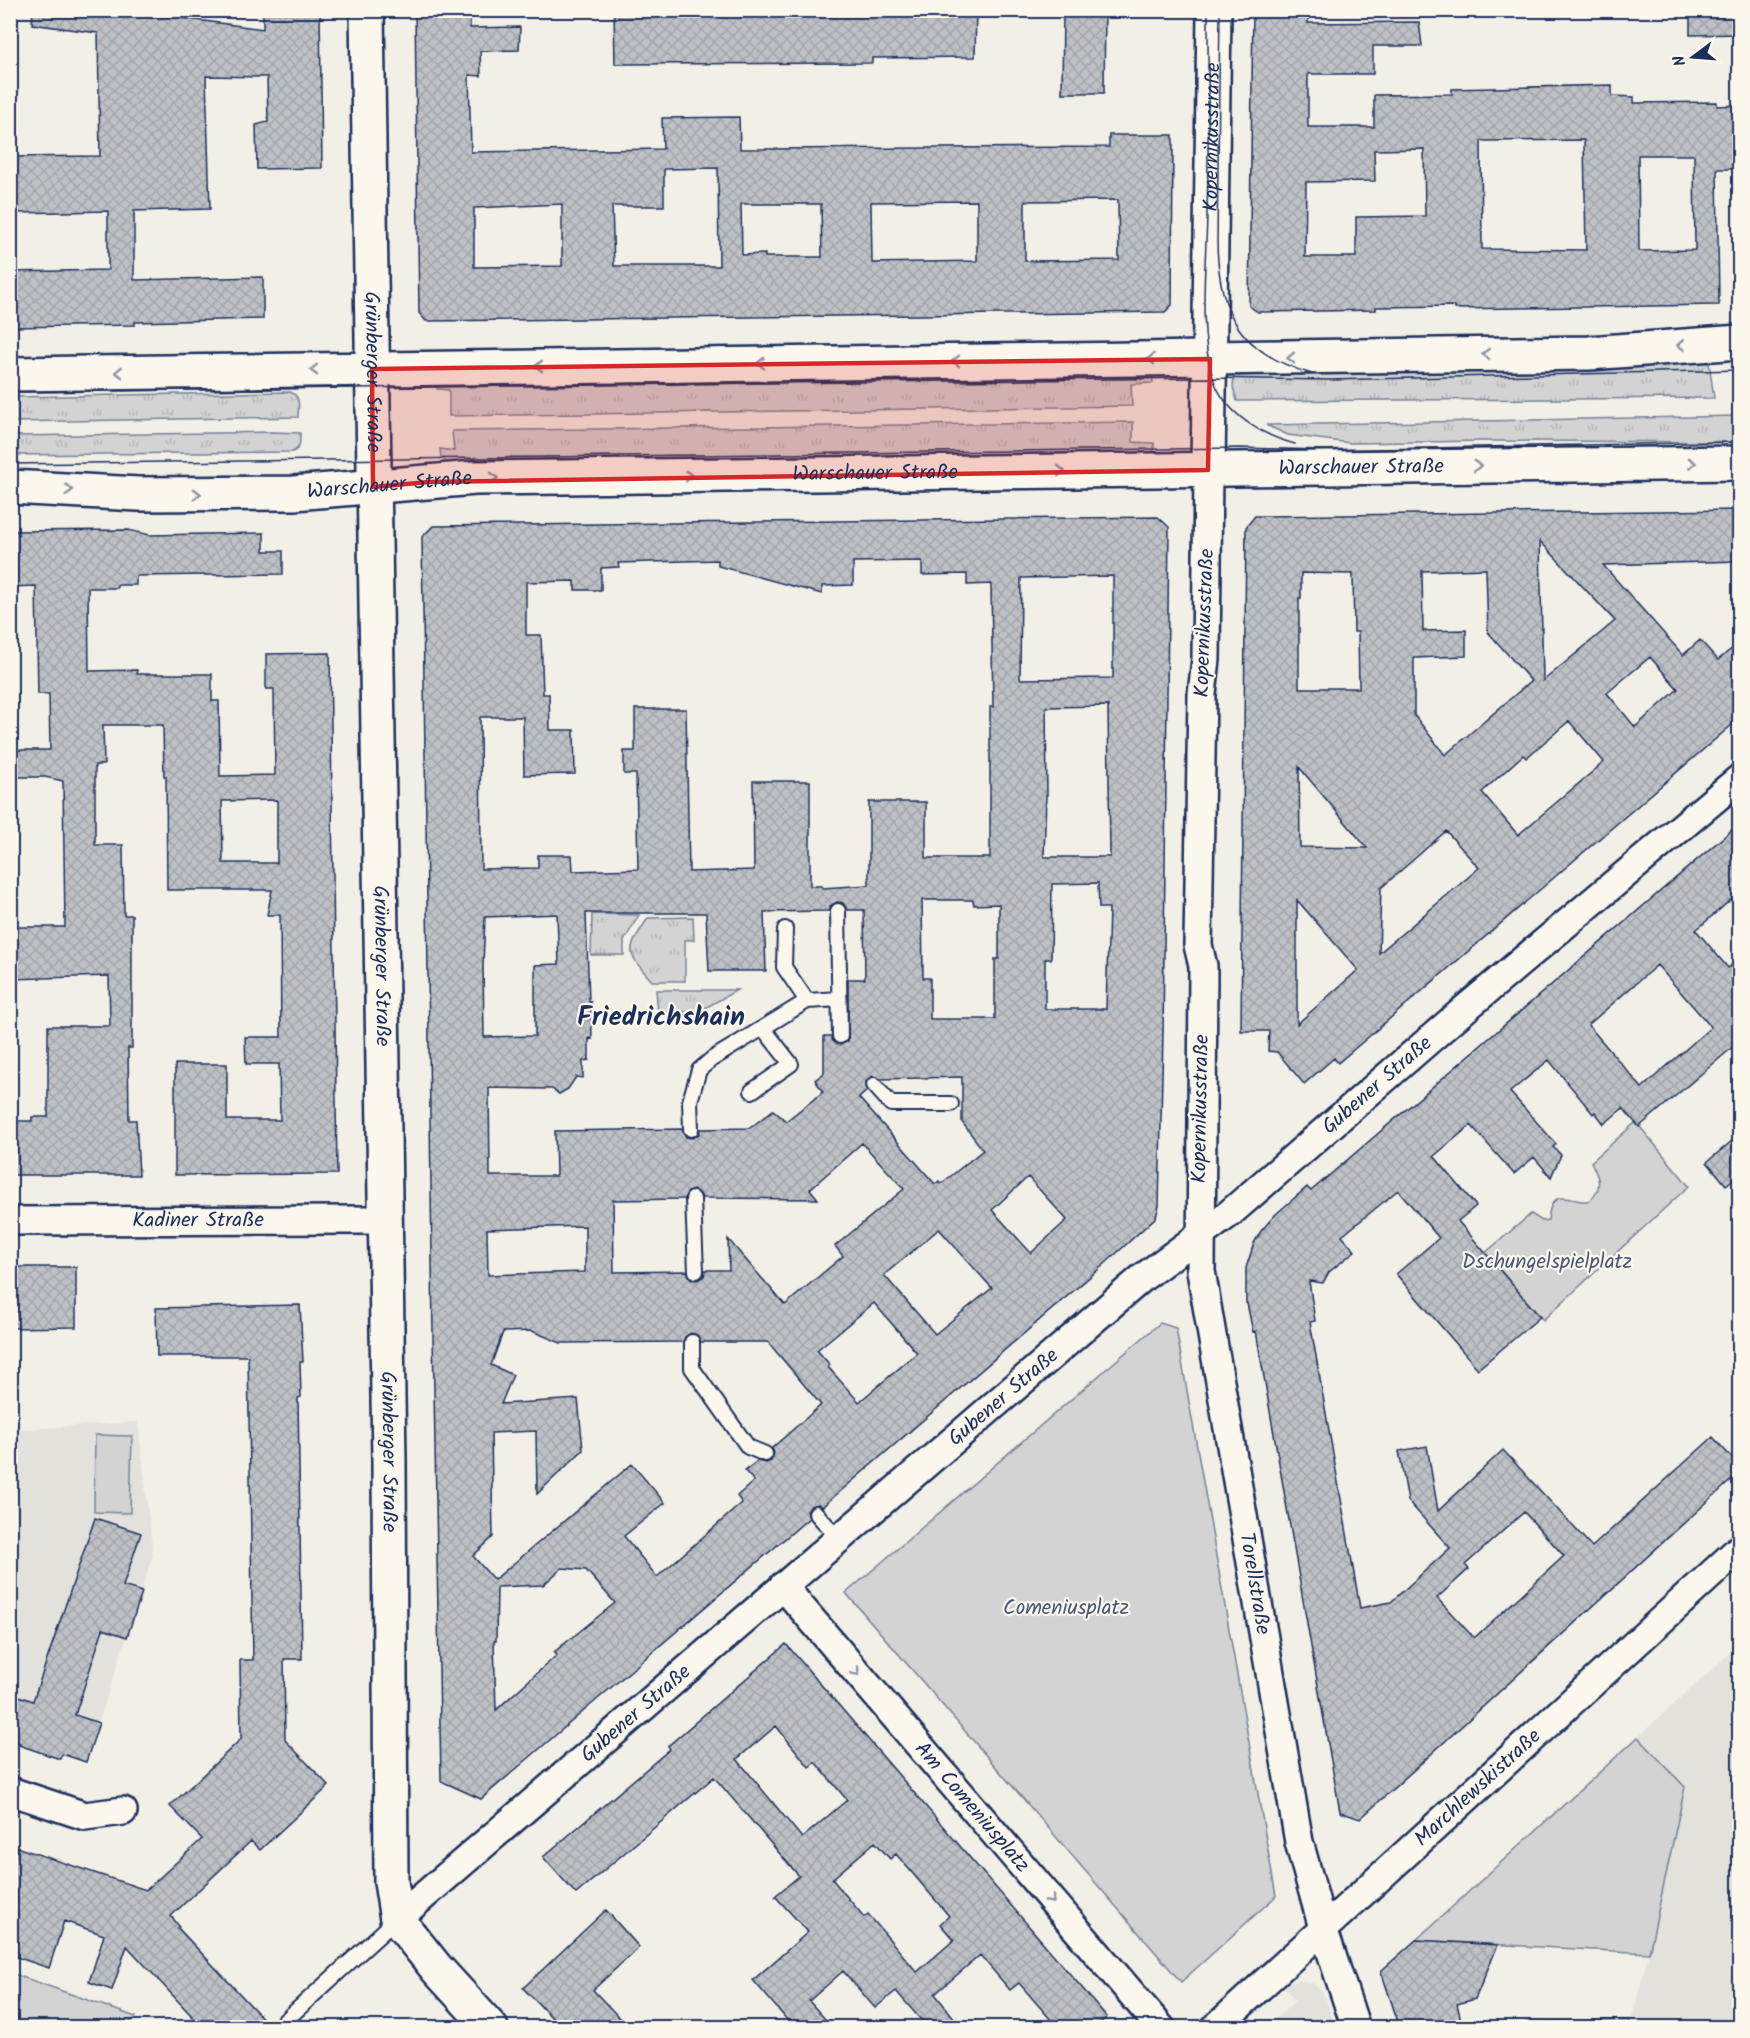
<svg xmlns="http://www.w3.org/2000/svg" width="1750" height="2038" font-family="Kalam,sans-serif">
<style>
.built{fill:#e2e1dc}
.grass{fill:url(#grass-tufts);stroke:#768198;stroke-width:1.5}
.green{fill:#d2d3d2;stroke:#768198;stroke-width:1.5}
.building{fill:url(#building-cross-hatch);stroke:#1b2f5e;stroke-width:1.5;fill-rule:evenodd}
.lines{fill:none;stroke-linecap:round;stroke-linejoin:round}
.service-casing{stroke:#1b2f5e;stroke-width:18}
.minor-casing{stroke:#1b2f5e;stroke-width:32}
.tertiary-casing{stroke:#1b2f5e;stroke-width:38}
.primary-casing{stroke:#1b2f5e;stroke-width:38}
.service{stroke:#fbf7ec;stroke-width:14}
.minor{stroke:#fbf7ec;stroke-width:27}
.tertiary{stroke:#fbf7ec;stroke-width:33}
.primary{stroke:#fbf7ec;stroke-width:33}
.tram{stroke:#1b2f5e;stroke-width:1.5}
.oneway{stroke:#8b93a5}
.marked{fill:#d62828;fill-opacity:0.2;stroke:#d62828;stroke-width:4.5;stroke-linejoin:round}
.labels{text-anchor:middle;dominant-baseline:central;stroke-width:4.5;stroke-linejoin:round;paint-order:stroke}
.street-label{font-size:21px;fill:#1b2f5e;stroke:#fbf7ec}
.park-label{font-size:21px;fill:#49587b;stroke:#fbf7ec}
.district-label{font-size:27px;font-weight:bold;fill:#1b2f5e;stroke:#fbf7ec}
</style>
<defs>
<pattern id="grass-tufts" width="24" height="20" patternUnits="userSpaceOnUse" patternTransform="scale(1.5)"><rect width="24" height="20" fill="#d2d3d2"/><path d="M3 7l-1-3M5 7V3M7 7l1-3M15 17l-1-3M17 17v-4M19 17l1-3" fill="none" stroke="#b4b5b7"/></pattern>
<pattern id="building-cross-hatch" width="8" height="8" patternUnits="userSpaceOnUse" patternTransform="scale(1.5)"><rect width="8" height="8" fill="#bdc0c4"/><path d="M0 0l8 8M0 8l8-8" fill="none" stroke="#a2a5ab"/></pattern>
</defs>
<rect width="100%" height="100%" fill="#f2efe6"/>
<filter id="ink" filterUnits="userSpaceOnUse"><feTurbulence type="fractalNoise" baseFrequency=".0167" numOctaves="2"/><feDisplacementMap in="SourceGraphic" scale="12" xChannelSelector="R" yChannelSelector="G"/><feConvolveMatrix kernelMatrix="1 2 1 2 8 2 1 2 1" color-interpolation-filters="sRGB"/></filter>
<g filter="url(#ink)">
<!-- built -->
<path class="built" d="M 138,1422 L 153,1555 L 86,1762 L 62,1754 L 60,1759 L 19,1745 L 19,1743 L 11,1740 L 11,1430 Z
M 1739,1645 L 1739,2027 L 1511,2028 L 1528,2022 L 1631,2020 L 1649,1953 L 1685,1787 L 1638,1737 Z
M 1299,1980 L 1314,1984 L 1321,1990 L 1326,1998 L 1335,2027 L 1266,2027 L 1295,2001 L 1285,1988 L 1288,1984 Z"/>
<!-- grass -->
<path class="grass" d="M 1709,362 L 1714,398 L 1237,401 L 1233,387 L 1234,373 L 1287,373 Z
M 1152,372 L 1153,383 L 1131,384 L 1132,406 L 449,416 L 449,390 L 437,389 L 437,384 Z
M 290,392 C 302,396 298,408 298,417 L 11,422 L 11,397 Z
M 1739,416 L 1739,442 L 1486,441 L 1350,443 L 1288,435 L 1266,425 Z
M 1133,422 L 1133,442 L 1154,443 L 1154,454 L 447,462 L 441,458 L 440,449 L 454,451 L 452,431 Z
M 272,432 L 300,433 C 300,441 301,449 292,452 L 11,455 L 11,436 Z
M 592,914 L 639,915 L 624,941 L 624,955 L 591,955 Z
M 693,917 L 694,940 L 685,940 L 685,981 L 652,981 C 625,950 626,953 648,918 Z
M 656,990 L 737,990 L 698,1012 L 658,1012 Z
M 1630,2020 L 1628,2027 L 1511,2027 L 1528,2022 Z"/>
<!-- green -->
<path class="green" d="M 1636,1122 L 1689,1186 L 1543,1320 L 1485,1253 L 1531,1214 L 1542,1221 L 1548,1220 C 1549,1213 1550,1203 1557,1199 C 1571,1193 1586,1211 1596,1193 C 1602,1183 1596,1172 1591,1162 Z
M 1160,1323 L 1176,1328 L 1276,1896 L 1181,1982 L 846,1593 Z
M 95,1435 L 132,1436 L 130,1513 L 94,1512 Z
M 1638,1737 L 1685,1787 L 1649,1953 L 1416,1940 Z
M 11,1973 L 136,2017 L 125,2027 L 11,2027 Z"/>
<!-- building -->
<path class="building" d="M 33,10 L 161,10 L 160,15 L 263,29 L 263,10 L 320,10 L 322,168 L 257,169 L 256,125 L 268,122 L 267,77 L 206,76 L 210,209 L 134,211 L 134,280 L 263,277 L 263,319 L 135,322 L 135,325 L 10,327 L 10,272 L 108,270 L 108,211 L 16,213 L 16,209 L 10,209 L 10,157 L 100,156 L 98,33 L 32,24 Z
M 415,10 L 470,10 L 470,28 L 520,27 L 519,50 L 480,51 L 481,76 L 469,75 L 471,152 L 663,149 L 662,118 L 739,117 L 740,149 L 1109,147 L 1109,135 L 1173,135 L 1172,305 L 1165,312 L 426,321 L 419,313 ZM 718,168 L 719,266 L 614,266 L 612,206 L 664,206 L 664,169 ZM 1118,200 L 1119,260 L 1025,261 L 1025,201 ZM 977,201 L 977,261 L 872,263 L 871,202 ZM 562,204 L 562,266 L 474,267 L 474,208 ZM 741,204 L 821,204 L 822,257 L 765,257 L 765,254 L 742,255 Z
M 614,10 L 976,10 L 975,57 L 872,58 L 872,63 L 615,64 Z
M 1063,10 L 1105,10 L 1104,93 L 1062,93 Z
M 1253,10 L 1309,10 L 1308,23 L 1419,22 L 1422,46 L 1373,46 L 1373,74 L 1308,74 L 1308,127 L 1374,127 L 1374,95 L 1452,94 L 1452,89 L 1612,85 L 1612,96 L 1634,97 L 1634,103 L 1717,102 L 1717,106 L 1740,105 L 1740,169 L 1717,169 L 1719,305 L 1455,309 L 1455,306 L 1376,307 L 1376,310 L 1258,312 L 1249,306 ZM 1584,140 L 1586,250 L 1482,249 L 1481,141 ZM 1424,149 L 1425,216 L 1356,217 L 1356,257 L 1305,257 L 1306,182 L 1375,181 L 1374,150 ZM 1638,155 L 1694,155 L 1695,250 L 1639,251 Z
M 1690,10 L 1740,10 L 1740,34 L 1690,35 Z
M 1740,510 L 1740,561 L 1603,565 L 1683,655 L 1700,640 L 1718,660 L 1740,642 L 1740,718 L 1338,1063 L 1334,1058 L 1304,1084 L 1277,1052 L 1268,1051 L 1269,1031 L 1241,1031 L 1246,527 L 1255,516 ZM 1540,541 L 1615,621 L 1543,681 ZM 1486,569 L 1488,632 L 1531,681 L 1445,755 L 1414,715 L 1414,658 L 1466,656 L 1466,630 L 1423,631 L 1422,571 ZM 1301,573 L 1353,574 L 1354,632 L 1358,632 L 1359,688 L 1299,688 L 1299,598 L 1301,598 ZM 1650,657 L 1678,689 L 1635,727 L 1607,693 ZM 1569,721 L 1604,762 L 1518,835 L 1482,792 L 1523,755 L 1526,758 ZM 1299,767 L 1367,848 L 1300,847 ZM 1446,831 L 1479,868 L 1379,953 L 1381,888 ZM 1297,900 L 1358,970 L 1297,1024 Z
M 1158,517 L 1169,527 L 1163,1034 L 1159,1206 L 1156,1217 L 1107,1262 L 822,1507 L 818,1504 L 811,1506 L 807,1511 L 809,1518 L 481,1799 L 441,1781 L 433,1333 L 422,537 L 433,526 ZM 718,560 L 718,566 L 822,594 L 822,586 L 853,585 L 853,562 L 922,561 L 922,575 L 967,574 L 967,585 L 991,584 L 993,707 L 990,707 L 990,858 L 926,858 L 926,802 L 869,802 L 869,885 L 822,888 L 822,886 L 810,886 L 810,781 L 753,781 L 754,870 L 689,872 L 686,709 L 635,709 L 635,751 L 624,751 L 624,774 L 636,774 L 638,869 L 573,871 L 572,855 L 538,855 L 538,868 L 481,869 L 480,717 L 523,717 L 524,775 L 575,774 L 574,730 L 550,730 L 549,694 L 543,694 L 541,635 L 526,635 L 526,582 L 575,581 L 575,590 L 601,590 L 601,568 L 619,567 L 618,563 ZM 1113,576 L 1113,678 L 1020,679 L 1021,578 ZM 1108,706 L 1110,857 L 1044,857 L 1046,795 L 1047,795 L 1046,707 ZM 1098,883 L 1099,908 L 1109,908 L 1106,1009 L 1045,1009 L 1045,959 L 1051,959 L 1052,884 ZM 922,900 L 973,900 L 974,905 L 999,904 L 999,959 L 995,959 L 995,1019 L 930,1019 L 930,978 L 923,978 ZM 837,902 L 843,903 L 847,910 L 864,910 L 865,979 L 848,979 L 848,1041 L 840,1045 L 833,1041 L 831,1036 L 824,1036 L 824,1073 L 815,1080 L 823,1092 L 786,1121 L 773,1110 L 750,1128 L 700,1129 L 699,1134 L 692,1138 L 686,1137 L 682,1129 L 555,1131 L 556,1176 L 490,1176 L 489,1088 L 552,1089 L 559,1094 L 568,1089 L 576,1077 L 583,1078 L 583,1061 L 589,1060 L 589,1038 L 592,1039 L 591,1002 L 589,1002 L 586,913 L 706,913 L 709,971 L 766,971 L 764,912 L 829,911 L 830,906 ZM 557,914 L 559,964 L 535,965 L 535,1036 L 484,1037 L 483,965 L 485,917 ZM 873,1076 L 880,1079 L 962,1077 L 962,1122 L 983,1150 L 941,1184 L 939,1181 L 935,1184 L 859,1098 L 867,1091 L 866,1082 ZM 862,1143 L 904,1189 L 835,1246 L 843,1256 L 785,1305 L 728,1239 L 729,1270 L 705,1270 L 704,1276 L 697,1280 L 691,1279 L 687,1271 L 614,1272 L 613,1200 L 684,1199 L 688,1192 L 693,1190 L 700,1194 L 702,1198 L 818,1199 L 810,1189 ZM 1028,1177 L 1067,1220 L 1031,1253 L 992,1210 ZM 585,1226 L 585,1272 L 488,1275 L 487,1229 ZM 939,1229 L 992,1288 L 935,1334 L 884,1275 ZM 874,1303 L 917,1353 L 859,1402 L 828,1367 L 830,1365 L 817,1350 ZM 532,1331 L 561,1343 L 683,1342 L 685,1337 L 691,1333 L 697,1335 L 701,1342 L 768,1342 L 821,1405 L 772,1448 L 774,1453 L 771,1461 L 766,1463 L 757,1461 L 745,1471 L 754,1481 L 737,1496 L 742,1503 L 657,1577 L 624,1536 L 665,1503 L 632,1464 L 494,1580 L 473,1556 L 493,1537 L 491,1433 L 536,1431 L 537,1494 L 583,1450 L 578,1399 L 501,1404 L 513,1375 L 491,1365 L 503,1332 ZM 562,1568 L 586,1570 L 615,1603 L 554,1652 L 557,1655 L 496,1710 L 494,1641 L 496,1641 L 497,1587 L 543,1585 Z
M 128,530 L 150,535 L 264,533 L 264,551 L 283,551 L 283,574 L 136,576 L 136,585 L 117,585 L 117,588 L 88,588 L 89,671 L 137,670 L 137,674 L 212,674 L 212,701 L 219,701 L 220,776 L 275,775 L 274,689 L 266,689 L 266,654 L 330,653 L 337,1174 L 175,1175 L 175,1064 L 227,1064 L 227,1120 L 280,1120 L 279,1064 L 246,1064 L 245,1037 L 281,1037 L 280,915 L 267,915 L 272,890 L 167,890 L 166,776 L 164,776 L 163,725 L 103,725 L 104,765 L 95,765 L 95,845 L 123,845 L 124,915 L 132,915 L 132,1048 L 128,1048 L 129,1120 L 136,1120 L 139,1175 L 10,1175 L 10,1121 L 32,1121 L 32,1117 L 48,1117 L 48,1026 L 110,1026 L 109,976 L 10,979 L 10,927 L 65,927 L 63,781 L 45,777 L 10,777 L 10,750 L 50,750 L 49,694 L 38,694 L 36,586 L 10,587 L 10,531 ZM 277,800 L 277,863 L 223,863 L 222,801 Z
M 1740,823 L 1740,892 L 1696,930 L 1728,968 L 1740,958 L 1740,1041 L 1639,1127 L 1623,1108 L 1604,1124 L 1595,1112 L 1593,1114 L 1549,1060 L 1510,1092 L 1556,1144 L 1553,1147 L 1561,1155 L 1551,1177 L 1534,1157 L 1514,1174 L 1471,1125 L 1434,1156 L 1476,1206 L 1458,1221 L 1540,1317 L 1478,1369 L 1396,1274 L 1439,1238 L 1398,1190 L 1342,1236 L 1355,1251 L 1329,1272 L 1323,1283 L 1309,1281 L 1315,1321 L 1310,1322 L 1360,1608 L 1391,1602 L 1450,1548 L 1408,1501 L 1399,1451 L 1427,1446 L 1438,1511 L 1503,1450 L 1592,1547 L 1713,1437 L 1740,1467 L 1740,1472 L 1360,1819 L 1340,1812 L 1256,1331 L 1253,1332 L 1247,1303 L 1246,1303 L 1246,1268 L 1254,1243 L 1261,1231 L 1275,1215 L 1307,1187 L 1311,1191 ZM 1657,965 L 1711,1027 L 1642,1088 L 1588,1025 ZM 1524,1512 L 1564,1556 L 1474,1638 L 1437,1598 L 1469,1569 L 1465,1565 Z
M 1740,1134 L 1740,1174 L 1726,1185 L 1707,1162 Z
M 10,1267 L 76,1267 L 76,1327 L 10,1328 Z
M 300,1305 L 303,1362 L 300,1362 L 301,1397 L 298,1398 L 302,1659 L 284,1659 L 285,1740 L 329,1786 L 260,1850 L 251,1841 L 171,1916 L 179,1926 L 178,1928 L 269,2025 L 268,2028 L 203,2028 L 127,1946 L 112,1990 L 89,1982 L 104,1935 L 64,1921 L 49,1968 L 10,1955 L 10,1845 L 146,1890 L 202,1839 L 170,1806 L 241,1739 L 240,1660 L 253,1660 L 248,1356 L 157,1356 L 156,1308 Z
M 95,1518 L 141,1533 L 123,1586 L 142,1592 L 127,1637 L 103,1629 L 75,1715 L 99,1723 L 86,1762 L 62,1754 L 60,1759 L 19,1745 L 20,1743 L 10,1740 L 10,1693 L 33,1701 Z
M 786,1644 L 1107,2017 L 1094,2028 L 1058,2028 L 1019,1983 L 1010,1990 L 980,1955 L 935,1994 L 962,2028 L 928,2028 L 896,1991 L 875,2008 L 843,1971 L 809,2001 L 833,2028 L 794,2028 L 753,1980 L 808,1932 L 775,1896 L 799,1876 L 714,1777 L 576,1894 L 543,1857 L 670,1749 L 668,1746 ZM 776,1726 L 809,1767 L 815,1762 L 847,1800 L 802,1838 L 737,1759 ZM 875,1842 L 890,1859 L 896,1854 L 949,1916 L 940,1924 L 954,1940 L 917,1972 L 868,1914 L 864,1917 L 832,1879 Z
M 606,1910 L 639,1947 L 593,1990 L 629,2028 L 562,2028 L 523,1988 Z
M 1416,1940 L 1498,1945 L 1475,1999 L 1457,2004 L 1463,2028 L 1400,2028 L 1381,1971 Z"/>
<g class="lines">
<!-- service casing -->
<g class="service-casing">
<path id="service" d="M 838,911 L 840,1036
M 807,1001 L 839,999
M 874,1085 L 891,1104 L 951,1104
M 752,1091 L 791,1064 L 763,1028
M 691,1129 L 690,1101 L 699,1070 L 712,1059 L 807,1001 L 784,967 L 785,929
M 693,1199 L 696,1271
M 692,1342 L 692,1368 L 748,1447 L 765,1454
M 816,1513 L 838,1538
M 277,2028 L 397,1919"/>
</g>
<!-- minor casing -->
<g class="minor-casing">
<g id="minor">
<path id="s1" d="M 1208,470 L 1206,659 L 1202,694 L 1198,945 L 1203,966 L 1201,1271 L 1299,1842 L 1323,1928 L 1356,2028"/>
<path id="s2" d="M 10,1221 L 385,1220"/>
<path id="s3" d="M 783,1586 L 1161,2028"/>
<path d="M 10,1791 L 85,1816 L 123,1811"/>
<path id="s4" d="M 397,1919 L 1142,1278 L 1230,1213 L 1466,1008 L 1740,778"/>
<path id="s5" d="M 1215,2028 L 1740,1548"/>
</g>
</g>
<!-- tertiary casing -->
<g class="tertiary-casing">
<g id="tertiary">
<path id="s6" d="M 367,10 L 389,1461 L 391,1882 L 397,1919 L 437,1969 L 491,2028"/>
<path id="s7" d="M 1208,470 L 1214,10"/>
</g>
</g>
<!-- primary casing -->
<g class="primary-casing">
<g id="primary">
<path d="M 10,374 L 1589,353 L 1740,342"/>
<path id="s8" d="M 10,487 L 138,494 L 294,493 L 475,478 L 1740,463"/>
</g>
</g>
<!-- service -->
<use href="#service" class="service"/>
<!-- minor -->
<use href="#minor" class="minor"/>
<!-- tertiary -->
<use href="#tertiary" class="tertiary"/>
<!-- primary -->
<use href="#primary" class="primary"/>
<!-- tram -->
<path class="tram" d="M 1208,10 C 1208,79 1209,147 1207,215 C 1206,266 1198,329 1213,378 C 1225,414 1261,435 1295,444
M 1220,10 L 1217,241 C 1218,314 1240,353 1312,374
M 10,392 L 1209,378 L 1330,380 L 1740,370
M 10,464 L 1239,448 L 1324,450 L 1740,442"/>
</g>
<!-- one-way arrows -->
<defs><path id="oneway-chevron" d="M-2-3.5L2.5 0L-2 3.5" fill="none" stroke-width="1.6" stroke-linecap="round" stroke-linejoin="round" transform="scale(1.5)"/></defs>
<g class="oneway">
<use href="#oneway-chevron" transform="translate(1681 345) rotate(176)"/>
<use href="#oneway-chevron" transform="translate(1486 354) rotate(179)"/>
<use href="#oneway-chevron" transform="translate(1291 358) rotate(179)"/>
<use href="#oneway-chevron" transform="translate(1151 359) rotate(179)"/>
<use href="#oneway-chevron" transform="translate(956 361) rotate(179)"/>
<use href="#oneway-chevron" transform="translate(761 363) rotate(180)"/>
<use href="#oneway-chevron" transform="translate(539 366) rotate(179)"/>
<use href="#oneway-chevron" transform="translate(314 370) rotate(179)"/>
<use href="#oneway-chevron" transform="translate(119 372) rotate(179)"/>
<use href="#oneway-chevron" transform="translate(1692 463) rotate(-1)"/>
<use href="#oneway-chevron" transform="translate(1477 466) rotate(-1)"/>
<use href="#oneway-chevron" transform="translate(1061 471) rotate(-1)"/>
<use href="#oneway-chevron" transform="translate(689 476) rotate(-1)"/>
<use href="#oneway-chevron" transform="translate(494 478)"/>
<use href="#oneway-chevron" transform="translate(69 490) rotate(3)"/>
<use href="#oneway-chevron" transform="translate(197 494)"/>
<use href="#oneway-chevron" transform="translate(856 1672) rotate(50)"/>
<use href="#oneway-chevron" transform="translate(1051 1900) rotate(49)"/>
</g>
</g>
<!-- marked area -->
<path class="marked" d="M 1210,359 L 1208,470 L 429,482 L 373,487 L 372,369 Z"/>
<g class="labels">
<!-- street labels -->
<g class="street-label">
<text stroke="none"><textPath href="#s7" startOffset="333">Kopernikusstraße</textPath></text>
<text stroke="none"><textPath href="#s6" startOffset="362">Grünberger Straße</textPath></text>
<text stroke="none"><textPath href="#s8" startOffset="1352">Warschauer Straße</textPath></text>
<text stroke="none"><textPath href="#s8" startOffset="866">Warschauer Straße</textPath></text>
<text stroke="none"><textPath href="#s8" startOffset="380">Warschauer Straße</textPath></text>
<text transform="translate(1205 623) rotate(-88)">Kopernikusstraße</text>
<text stroke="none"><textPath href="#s6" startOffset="956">Grünberger Straße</textPath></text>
<text stroke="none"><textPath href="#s4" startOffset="1287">Gubener Straße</textPath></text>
<text transform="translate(1201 1109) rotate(-89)">Kopernikusstraße</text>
<text stroke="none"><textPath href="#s2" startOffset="188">Kadiner Straße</textPath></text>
<text stroke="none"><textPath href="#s4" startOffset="800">Gubener Straße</textPath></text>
<text stroke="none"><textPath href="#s6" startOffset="1442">Grünberger Straße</textPath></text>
<text stroke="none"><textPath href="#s1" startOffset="1119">Torellstraße</textPath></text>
<text stroke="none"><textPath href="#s4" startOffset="315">Gubener Straße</textPath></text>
<text stroke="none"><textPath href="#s5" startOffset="356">Marchlewskistraße</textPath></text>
<text stroke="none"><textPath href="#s3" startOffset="291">Am Comeniusplatz</textPath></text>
</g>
<!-- park labels -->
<g class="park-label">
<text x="1547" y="1262">Dschungelspielplatz</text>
<text x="1066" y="1608">Comeniusplatz</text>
</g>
<!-- district labels -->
<g class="district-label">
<text x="661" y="1017">Friedrichshain</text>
</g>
</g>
<!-- margin -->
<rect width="1750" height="2038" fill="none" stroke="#fbf7ec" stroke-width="36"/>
<rect x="18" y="18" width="1714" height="2002" fill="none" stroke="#1b2f5e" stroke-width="2" filter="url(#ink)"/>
<!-- north arrow -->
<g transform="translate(1693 57) rotate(254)" stroke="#fbf7ec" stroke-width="4.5" paint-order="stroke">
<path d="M0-4.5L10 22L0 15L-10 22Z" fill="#1b2f5e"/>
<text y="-9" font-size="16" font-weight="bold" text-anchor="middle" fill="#1b2f5e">N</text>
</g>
</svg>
